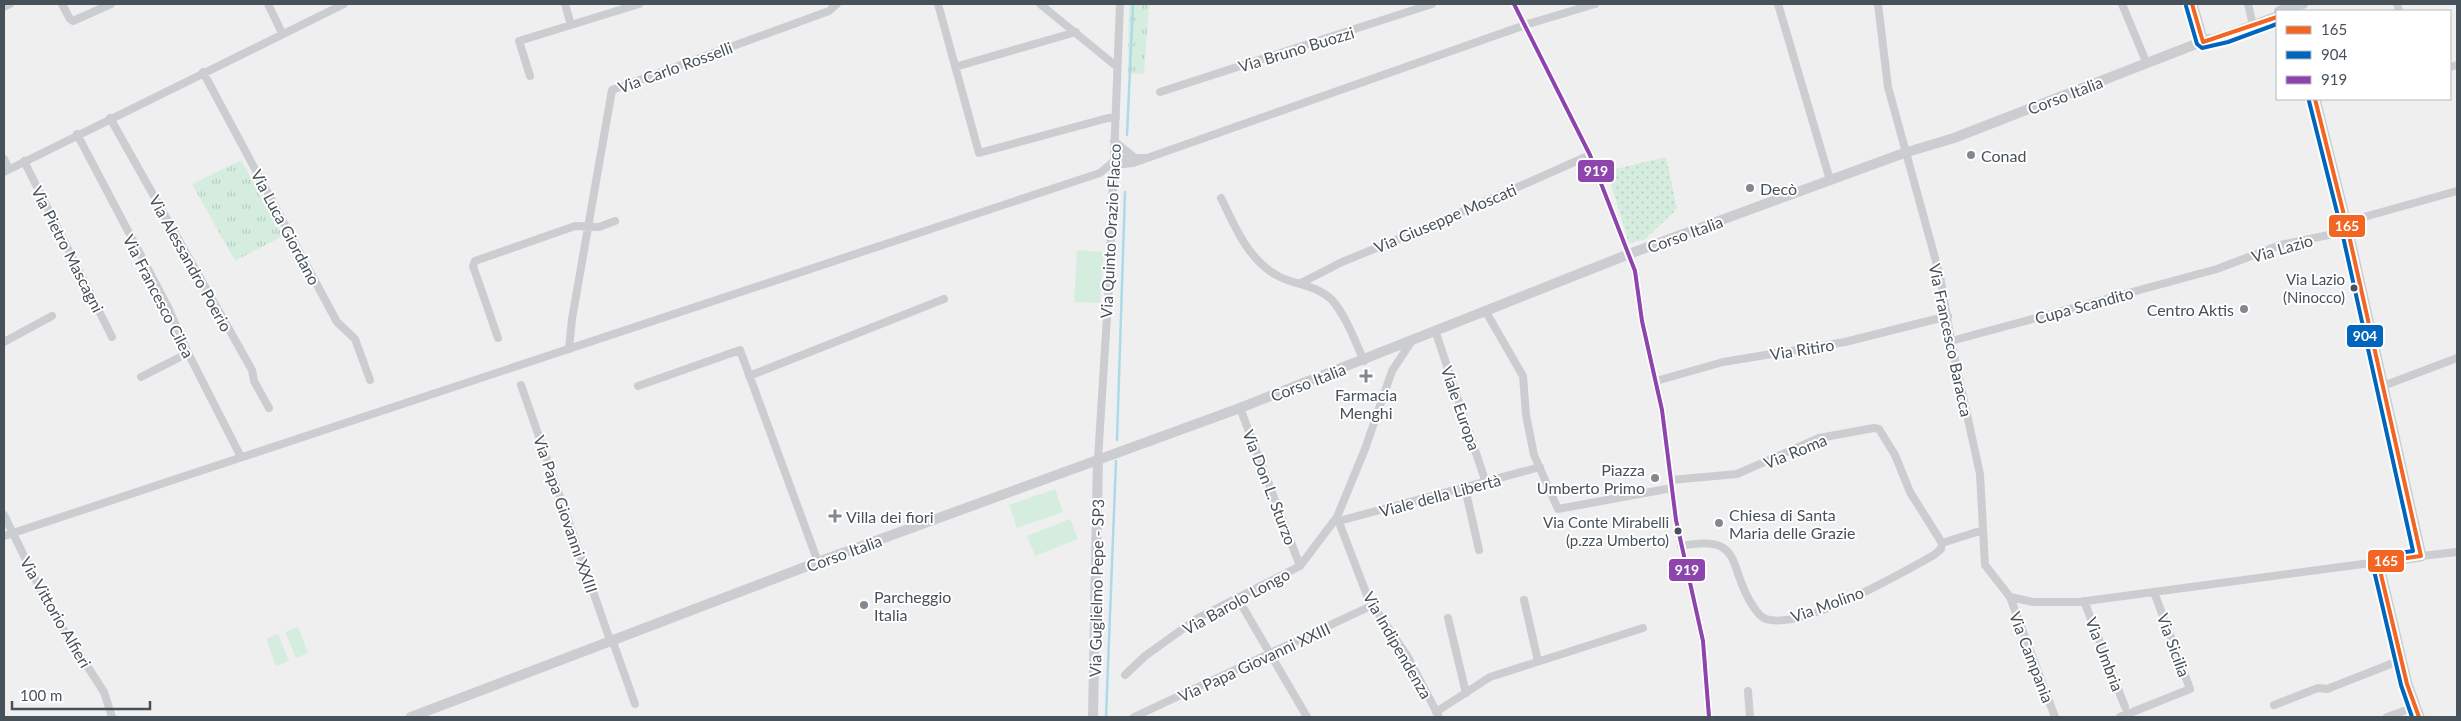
<svg xmlns="http://www.w3.org/2000/svg" width="2461" height="721" font-family="Lato,sans-serif">
<style>
.grass{fill:url(#grass-tufts)}
.garden{fill:url(#garden-dots)}
.pitch{fill:#d5eddf}
.lines{fill:none;stroke-linecap:round;stroke-linejoin:round}
.stream{stroke:#acdae9;stroke-width:2.5}
.minor{stroke:#cbcdd0;stroke-width:8}
.tertiary{stroke:#cbcdd0;stroke-width:10}
.secondary{stroke:#cbced0;stroke-width:11}
.bus-1-casing{stroke:#fff;stroke-width:8}
.bus-2-casing{stroke:#fff;stroke-width:8}
.bus-3-casing{stroke:#fff;stroke-width:8}
.bus-1{stroke:#f26522;stroke-width:4}
.bus-2{stroke:#0065bd;stroke-width:4}
.bus-3{stroke:#8e44ad;stroke-width:4}
.poi-dot{fill:#82888e;stroke:#fff;stroke-width:2}
.bus-dot{fill:#47515a;stroke:#fff;stroke-width:2}
.labels{text-anchor:middle;dominant-baseline:central;stroke-width:4;stroke-linejoin:round;paint-order:stroke}
.bus-label{font-size:15px;fill:#47515a;stroke:#fff;text-anchor:end}
.street-label{font-size:16px;fill:#47515a;stroke:#fff}
.poi-label{font-size:16px;fill:#47515a;stroke:#fff;text-anchor:start}
.line-badge{stroke:#fff;stroke-width:2}
.badge-label{font-size:14px;text-anchor:middle;font-weight:bold;fill:#fff}
</style>
<defs>
<pattern id="grass-tufts" width="24" height="20" patternUnits="userSpaceOnUse" patternTransform="scale(1.25)"><rect width="24" height="20" fill="#d5eddf"/><path d="M3 7l-1-3M5 7V3M7 7l1-3M15 17l-1-3M17 17v-4M19 17l1-3" fill="none" stroke="#b8cdc2"/></pattern>
<pattern id="garden-dots" width="8" height="8" patternUnits="userSpaceOnUse" patternTransform="scale(1.25)"><rect width="8" height="8" fill="#d5eddf"/><path d="M2 2h.1M6 6h.1" fill="none" stroke="#b8cdc2" stroke-width="1.8" stroke-linecap="round"/></pattern>
</defs>
<rect width="100%" height="100%" fill="#f0efef"/>
<!-- grass -->
<path class="grass" d="M 1129,4 L 1149,4 L 1144,74 L 1128,73 Z
M 241,160 L 283,236 L 235,261 L 192,184 Z"/>
<!-- garden -->
<path class="garden" d="M 1666,157 L 1677,209 L 1644,240 L 1629,243 L 1607,171 Z"/>
<!-- pitch -->
<path class="pitch" d="M 1077,250 L 1104,252 L 1100,303 L 1074,302 Z
M 1055,489 L 1063,512 L 1017,528 L 1009,505 Z
M 1070,519 L 1078,539 L 1035,556 L 1027,536 Z
M 298,627 L 308,653 L 296,658 L 285,632 Z
M 278,634 L 289,661 L 276,666 L 266,639 Z"/>
<g class="lines">
<!-- stream -->
<path class="stream" d="M 1127,135 L 1133,4
M 1117,440 L 1125,192
M 1106,717 L 1116,461"/>
<!-- minor -->
<path class="minor" d="M 62,4 L 70,19 L 73,21 L 111,4
M 268,4 L 282,33
M 565,4 L 571,25
M 938,4 L 979,153 L 1108,118 L 1116,118
M 1040,4 L 1116,66
M 1514,4 L 1590,155 L 1635,271 L 1642,321 L 1662,410 L 1676,520 L 1703,641 L 1709,717
M 1778,4 L 1830,180
M 1878,4 L 1888,87 L 1940,276 L 1951,341 L 1980,474 L 1985,565 L 2010,597 L 2033,602 L 2079,602 L 2378,562
M 2122,4 L 2147,64
M 2248,4 L 2252,21
M 2397,4 L 2399,11
M 4,7 L 10,4
M 955,67 L 1076,32
M 2450,67 L 2457,65
M 203,72 L 337,322 L 355,339 L 370,380
M 530,76 L 519,41 L 639,4
M 1160,92 L 1432,4
M 110,118 L 252,370 L 254,381 L 269,408
M 77,134 L 168,307 L 188,353 L 241,457
M 1114,141 L 1134,157
M 4,159 L 9,169
M 24,161 L 112,337
M 1113,162 L 1123,164 L 1133,163 L 1525,25 L 1595,4
M 4,172 L 344,4
M 1221,198 C 1235,227 1249,262 1280,277 C 1296,285 1317,285 1332,300 C 1346,316 1355,341 1364,361
M 2346,222 L 2457,191
M 1301,283 L 1342,262 L 1428,227 L 1590,155
M 1486,312 L 1523,376 L 1526,415 L 1534,455 L 1558,509 L 1672,488
M 1436,333 L 1486,483
M 498,338 L 473,266 L 475,261 L 575,226 L 599,227 L 615,221
M 1951,341 L 2217,269 L 2280,245 L 2348,231
M 4,342 L 52,316
M 569,349 L 572,319 L 612,90 L 829,11 L 837,4
M 749,376 L 944,299
M 141,377 L 188,353
M 1656,381 L 1723,362 L 1845,342 L 1948,316
M 521,385 L 611,643
M 638,386 L 740,350 L 818,562
M 2383,386 L 2457,358
M 1240,408 L 1300,566
M 1098,459 L 1109,285 L 1120,4
M 1671,480 L 1737,474 L 1819,438 L 1874,428 L 1879,429 L 1895,455 L 1910,492 L 1942,543
M 1465,488 L 1479,550
M 4,515 L 49,607 L 104,692 L 112,717
M 1337,517 L 1368,598 L 1408,657 L 1439,717
M 1339,521 L 1540,467
M 4,536 L 1100,173 L 1113,162 L 1124,158 L 1145,158
M 1942,543 L 1983,530
M 1681,546 C 1746,533 1727,569 1753,606 C 1756,611 1760,617 1766,619 C 1802,631 1901,573 1934,555 L 1941,549 L 1942,543
M 2421,556 L 2457,552
M 1237,597 L 1307,717
M 2010,597 L 2055,717
M 1524,600 L 1538,661
M 2084,601 L 2125,707
M 1448,618 L 1466,693
M 613,642 L 635,704
M 1125,675 L 1145,656 L 1198,618 L 1300,566 L 1337,517 L 1365,449 L 1392,371 L 1411,342
M 1748,691 L 1750,717
M 2274,705 L 2318,688 L 2327,689 L 2401,660
M 1436,712 L 1490,677 L 1643,628
M 1134,717 L 1373,605
M 2120,717 L 2190,689 L 2154,592
M 2387,717 L 2415,707"/>
<!-- tertiary -->
<path class="tertiary" d="M 2279,11 L 2303,4
M 411,717 L 818,562 L 1240,408 L 1629,254 L 1904,153 L 1954,138 L 2209,39
M 1093,717 L 1098,459"/>
<!-- secondary -->
<path class="secondary" d="M 2192,4 L 2203,42 L 2226,36 L 2277,17
M 2315,99 L 2348,231 L 2421,556 L 2378,562 L 2407,684 L 2419,717"/>
<!-- bus-1 casing -->
<g class="bus-1-casing">
<path id="bus-1" d="M 2192,4 L 2203,42 L 2277,17
M 2315,99 L 2348,231 L 2421,556 L 2378,562 L 2407,684 L 2419,717"/>
</g>
<!-- bus-2 casing -->
<g class="bus-2-casing">
<path id="bus-2" d="M 2186,6 L 2197,44 L 2202,48 L 2228,42 L 2277,24
M 2309,101 L 2342,232 L 2413,551 L 2377,556 L 2372,562 L 2401,685 L 2412,717"/>
</g>
<!-- bus-3 casing -->
<g class="bus-3-casing">
<path id="bus-3" d="M 1514,4 L 1590,155 L 1635,271 L 1642,321 L 1662,410 L 1676,520 L 1703,641 L 1709,717"/>
</g>
<!-- bus-1 -->
<use href="#bus-1" class="bus-1"/>
<!-- bus-2 -->
<use href="#bus-2" class="bus-2"/>
<!-- bus-3 -->
<use href="#bus-3" class="bus-3"/>
</g>
<!-- markers -->
<g class="poi-dot">
<circle cx="1971" cy="155" r="5"/>
<circle cx="1750" cy="188" r="5"/>
<circle cx="2244" cy="309" r="5"/>
<path d="M1363.5 368.5h5v5h5v5h-5v5h-5v-5h-5v-5h5z"/>
<circle cx="1655" cy="478" r="5"/>
<path d="M832.5 508.5h5v5h5v5h-5v5h-5v-5h-5v-5h5z"/>
<circle cx="1719" cy="523" r="5"/>
<circle cx="864" cy="605" r="5"/>
</g>
<g class="bus-dot">
<circle cx="2354" cy="288" r="4.5"/>
<circle cx="1678" cy="531" r="4.5"/>
</g>
<g class="labels">
<!-- bus labels -->
<g class="bus-label">
<text x="2345" y="279">Via Lazio<tspan x="2345" dy="18">(Ninocco)</tspan></text>
<text x="1669" y="522">Via Conte Mirabelli<tspan x="1669" dy="18">(p.zza Umberto)</tspan></text>
</g>
<!-- street labels -->
<g class="street-label">
<text transform="translate(1296 49) rotate(-17)">Via Bruno Buozzi</text>
<text transform="translate(675 67) rotate(-20)">Via Carlo Rosselli</text>
<text transform="translate(2065 95) rotate(-21)">Corso Italia</text>
<text transform="translate(1445 218) rotate(-23)">Via Giuseppe Moscati</text>
<text transform="translate(286 227) rotate(62)">Via Luca Giordano</text>
<text transform="translate(1110 231) rotate(-87)">Via Quinto Orazio Flacco</text>
<text transform="translate(1685 234) rotate(-20)">Corso Italia</text>
<text transform="translate(2282 248) rotate(-16)">Via Lazio</text>
<text transform="translate(68 249) rotate(63)">Via Pietro Mascagni</text>
<text transform="translate(191 263) rotate(61)">Via Alessandro Poerio</text>
<text transform="translate(159 296) rotate(63)">Via Francesco Cilea</text>
<text transform="translate(2084 305) rotate(-15)">Cupa Scandito</text>
<text transform="translate(1951 340) rotate(78)">Via Francesco Baracca</text>
<text transform="translate(1802 349) rotate(-9)">Via Ritiro</text>
<text transform="translate(1308 382) rotate(-21)">Corso Italia</text>
<text transform="translate(1461 408) rotate(71)">Viale Europa</text>
<text transform="translate(1795 451) rotate(-22)">Via Roma</text>
<text transform="translate(1270 487) rotate(69)">Via Don L. Sturzo</text>
<text transform="translate(1440 495) rotate(-15)">Viale della Libertà</text>
<text transform="translate(566 514) rotate(71)">Via Papa Giovanni XXIII</text>
<text transform="translate(844 553) rotate(-20)">Corso Italia</text>
<text transform="translate(1096 588) rotate(-89)">Via Guglielmo Pepe - SP3</text>
<text transform="translate(1236 601) rotate(-29)">Via Barolo Longo</text>
<text transform="translate(1827 604) rotate(-20)">Via Molino</text>
<text transform="translate(56 612) rotate(60)">Via Vittorio Alfieri</text>
<text transform="translate(1398 645) rotate(60)">Via Indipendenza</text>
<text transform="translate(2174 645) rotate(70)">Via Sicilia</text>
<text transform="translate(2105 654) rotate(69)">Via Umbria</text>
<text transform="translate(2032 657) rotate(69)">Via Campania</text>
<text transform="translate(1254 662) rotate(-25)">Via Papa Giovanni XXIII</text>
</g>
<!-- poi labels -->
<g class="poi-label">
<text x="1981" y="155">Conad</text>
<text x="1760" y="188">Decò</text>
<text x="2234" y="309" text-anchor="end">Centro Aktis</text>
<text x="1366" y="394" text-anchor="middle">Farmacia<tspan x="1366" dy="18">Menghi</tspan></text>
<text x="1645" y="469" text-anchor="end">Piazza<tspan x="1645" dy="18">Umberto Primo</tspan></text>
<text x="1729" y="514">Chiesa di Santa<tspan x="1729" dy="18">Maria delle Grazie</tspan></text>
<text x="846" y="516">Villa dei fiori</text>
<text x="874" y="596">Parcheggio<tspan x="874" dy="18">Italia</tspan></text>
</g>
</g>
<g class="line-badge">
<rect x="1577" y="159" width="38" height="24" rx="5" fill="#8e44ad"/>
<rect x="2328" y="214" width="38" height="24" rx="5" fill="#f26522"/>
<rect x="2346" y="324" width="38" height="24" rx="5" fill="#0065bd"/>
<rect x="2367" y="549" width="38" height="24" rx="5" fill="#f26522"/>
<rect x="1668" y="558" width="38" height="24" rx="5" fill="#8e44ad"/>
</g>
<g class="badge-label">
<text x="1596" y="176">919</text>
<text x="2347" y="231">165</text>
<text x="2365" y="341">904</text>
<text x="2386" y="566">165</text>
<text x="1687" y="575">919</text>
</g>
<!-- border -->
<rect width="2461" height="721" fill="none" stroke="#47515a" stroke-width="10"/>
<!-- legend -->
<rect x="2276" y="10" width="175" height="90" fill="#ffffff" stroke="#b5b9bd"/>
<rect x="2286" y="26" width="25" height="8" fill="#f26522" stroke="#b5b9bd"/>
<text x="2321" y="35" font-size="15" fill="#47515a">165</text>
<rect x="2286" y="51" width="25" height="8" fill="#0065bd" stroke="#b5b9bd"/>
<text x="2321" y="60" font-size="15" fill="#47515a">904</text>
<rect x="2286" y="76" width="25" height="8" fill="#8e44ad" stroke="#b5b9bd"/>
<text x="2321" y="85" font-size="15" fill="#47515a">919</text>
<!-- scale -->
<path d="M12 701v8h138v-8" fill="none" stroke="#47515a" stroke-width="2.5"/>
<text x="20" y="701" font-size="15" fill="#47515a" stroke="#ffffff" stroke-width="4" paint-order="stroke">100 m</text>
</svg>
